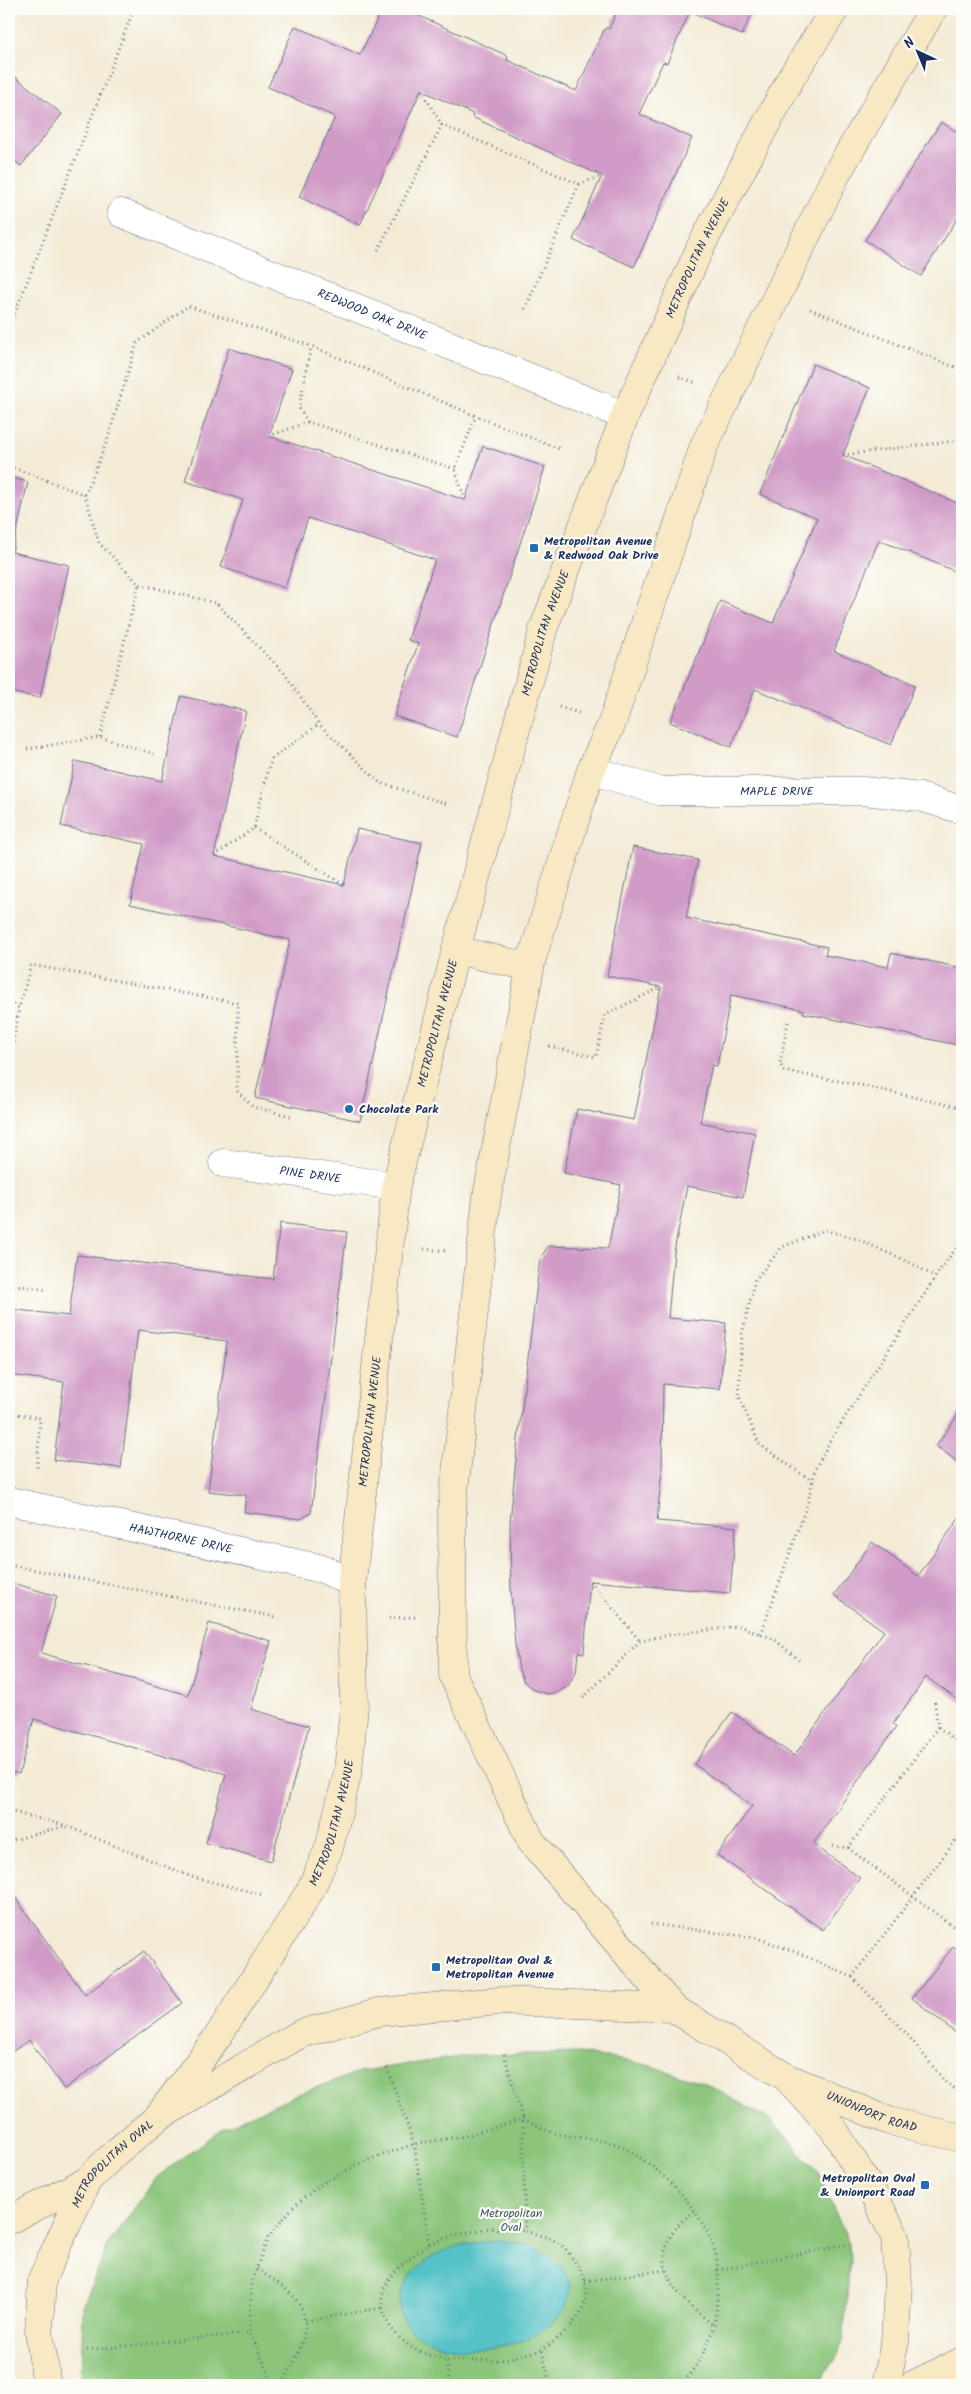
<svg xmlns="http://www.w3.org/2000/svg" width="971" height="2394" font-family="Kalam,sans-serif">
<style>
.green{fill:#8ac57a;stroke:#527a6c}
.water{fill:#54c2c8;stroke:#387893}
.building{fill:#d19bc8}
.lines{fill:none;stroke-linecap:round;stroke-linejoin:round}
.street-casing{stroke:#677188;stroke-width:29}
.secondary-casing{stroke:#677188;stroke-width:29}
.path{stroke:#677188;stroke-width:3;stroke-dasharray:1 4;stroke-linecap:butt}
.street{stroke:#fff;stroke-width:28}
.secondary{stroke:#f8e8c3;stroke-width:28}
.poi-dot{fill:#1f6fb2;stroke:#fdfcf7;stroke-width:2}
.labels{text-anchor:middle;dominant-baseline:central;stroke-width:4.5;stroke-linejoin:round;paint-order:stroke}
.street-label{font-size:12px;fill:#1b2f5e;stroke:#fdfcf7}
.poi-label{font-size:12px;font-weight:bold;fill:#1b2f5e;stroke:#fdfcf7;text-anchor:start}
.park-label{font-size:12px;fill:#3c5c66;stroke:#fdfcf7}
</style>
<rect width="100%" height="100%" fill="#fdfcf7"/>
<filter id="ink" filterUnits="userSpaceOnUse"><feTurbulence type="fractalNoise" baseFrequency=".02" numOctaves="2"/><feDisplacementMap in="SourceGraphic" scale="10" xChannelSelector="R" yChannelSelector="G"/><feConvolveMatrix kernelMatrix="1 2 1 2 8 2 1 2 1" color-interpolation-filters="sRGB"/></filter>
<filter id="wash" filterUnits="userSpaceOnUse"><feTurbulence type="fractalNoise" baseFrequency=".0096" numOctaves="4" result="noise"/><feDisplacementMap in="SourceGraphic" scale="20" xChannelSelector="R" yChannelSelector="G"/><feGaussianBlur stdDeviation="1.12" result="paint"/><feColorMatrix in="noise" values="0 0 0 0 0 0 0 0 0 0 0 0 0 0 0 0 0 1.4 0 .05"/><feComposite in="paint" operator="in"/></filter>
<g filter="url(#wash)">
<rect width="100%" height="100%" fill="#f3ebd6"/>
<!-- green -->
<path class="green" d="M 579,2053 L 644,2064 L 704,2083 L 772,2121 L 818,2172 L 849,2244 L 850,2260 L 843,2343 L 819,2385 L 86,2385 L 81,2377 L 83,2306 L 109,2243 L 157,2177 L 225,2127 L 293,2096 L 362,2071 L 473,2055 Z"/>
<!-- water -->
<path class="water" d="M 501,2241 C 523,2243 544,2248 559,2265 C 592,2300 545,2336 511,2344 C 487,2350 457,2351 433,2342 C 377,2320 399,2273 442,2252 C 459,2243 482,2242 501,2241 Z"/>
<g id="blocks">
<!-- building -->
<path class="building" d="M 382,9 L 404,9 L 508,56 L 507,60 L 576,91 L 605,28 L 609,29 L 618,9 L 754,9 L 742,35 L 690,11 L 667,63 L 663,62 L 639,114 L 692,138 L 634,267 L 573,240 L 602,176 L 472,117 L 473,114 L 421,90 L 360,225 L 299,197 L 335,117 L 268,87 L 295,26 L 360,55 Z
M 9,72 L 62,114 L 21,166 L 9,157 Z
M 941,122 L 962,135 L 962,216 L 960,214 L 921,276 L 865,240 Z
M 229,348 L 292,369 L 269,436 L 465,500 L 483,446 L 545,467 L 457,737 L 394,716 L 418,644 L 408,640 L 435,560 L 308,518 L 285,588 L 221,567 L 243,500 L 185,481 Z
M 813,364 L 870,388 L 843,455 L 962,505 L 962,574 L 879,540 L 854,600 L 834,651 L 915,685 L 891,745 L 755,689 L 731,747 L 670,722 L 720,601 L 773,623 L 817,518 L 760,494 Z
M 9,477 L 28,482 L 12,552 L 69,565 L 40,698 L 9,692 Z
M 181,696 L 246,711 L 214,856 L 344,885 L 357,829 L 422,843 L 360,1121 L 255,1098 L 290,940 L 130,904 L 144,844 L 61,826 L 75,761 L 162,781 Z
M 633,847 L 698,860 L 686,918 L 827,947 L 825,955 L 888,967 L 891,953 L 962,968 L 962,1046 L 803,1013 L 804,1010 L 731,995 L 717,1066 L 712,1065 L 700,1122 L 755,1133 L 743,1197 L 687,1186 L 674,1252 L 668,1318 L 726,1323 L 720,1389 L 663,1384 L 662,1469 L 657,1521 L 736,1527 L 730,1593 L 590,1581 L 584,1653 L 578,1652 L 576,1672 L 568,1686 L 556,1693 L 547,1694 L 534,1690 L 524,1682 L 519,1670 L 515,1645 L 511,1590 L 510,1523 L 517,1448 L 540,1259 L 548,1246 L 608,1248 L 621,1185 L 564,1173 L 577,1109 L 634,1120 L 661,987 L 607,976 Z
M 280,1223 L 347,1232 L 311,1513 L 301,1519 L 244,1512 L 246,1495 L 208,1491 L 227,1341 L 138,1330 L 121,1468 L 54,1460 L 64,1382 L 9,1375 L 9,1309 L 69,1316 L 77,1255 L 273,1279 Z
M 962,1409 L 962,1465 L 936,1446 Z
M 962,1514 L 962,1703 L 926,1677 L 893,1724 L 896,1727 L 813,1844 L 860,1878 L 823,1930 L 717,1855 L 752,1806 L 694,1764 L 732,1712 L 794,1756 L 884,1631 L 834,1595 L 872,1542 L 918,1576 Z
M 9,1582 L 57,1596 L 41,1653 L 188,1695 L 209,1623 L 271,1641 L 251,1709 L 309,1726 L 271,1861 L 206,1843 L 226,1774 L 34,1719 L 19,1774 L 9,1771 Z
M 9,1889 L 85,1995 L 144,1951 L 182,2003 L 64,2089 L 29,2040 L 9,2054 Z
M 953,1947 L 962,1954 L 962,2038 L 912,1998 Z"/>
</g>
</g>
<g filter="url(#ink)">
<use href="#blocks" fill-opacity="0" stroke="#677188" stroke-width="1"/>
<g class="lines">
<!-- street casing -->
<g class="street-casing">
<g id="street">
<path id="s1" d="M 121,213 L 625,416"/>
<path id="s2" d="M 591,770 L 659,791 L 863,791 L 920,797 L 962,810"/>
<path id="s3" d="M 223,1163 L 396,1186"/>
<path id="s4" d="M 9,1501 L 323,1569 L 352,1583"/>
</g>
</g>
<!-- secondary casing -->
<g class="secondary-casing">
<g id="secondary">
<path d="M 456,950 L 530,967"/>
<path d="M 673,2008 L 531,1841 L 453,1675 L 452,1509 L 487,1196 L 532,958 L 591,770 L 612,723 L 704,446 L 837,173 L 933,9"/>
<path id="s5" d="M 796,2081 L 889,2121 L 962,2138"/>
<path id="s6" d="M 157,2118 L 218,2036 L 310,1891 L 329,1848 L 348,1772 L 354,1705 L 352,1583 L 396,1186 L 456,950 L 544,627 L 625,416 L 701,246 L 791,78 L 835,9"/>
<path d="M 9,2220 L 87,2181"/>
<path id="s7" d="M 47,2385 L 39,2331 L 42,2279 L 87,2181 L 115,2153 L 157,2118 L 300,2034 L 379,2012 L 500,2001 L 673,2008 L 786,2077 L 833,2128 L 874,2195 L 895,2237 L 898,2283 L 895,2341 L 886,2385"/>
<path d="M 912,2385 L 962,2361"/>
</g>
</g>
<!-- path -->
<path class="path" d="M 421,90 L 442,125 L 579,184 L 602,176
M 378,250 L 442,125
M 525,309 L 579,184
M 810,309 L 962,370
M 9,328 L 134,9
M 679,377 L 697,383
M 308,422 L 299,408 L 311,346
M 269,436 L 308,422 L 455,469
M 843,455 L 962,440
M 9,466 L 85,495 L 99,543 L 139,584 L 216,603 L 284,673 L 319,724 L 380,783 L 448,804
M 85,495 L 107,441 L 137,343 L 188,306 L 311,346 L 476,416 L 562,450
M 465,500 L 455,469 L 476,416
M 559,707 L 579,713
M 100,737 L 139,584
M 27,749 L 100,737 L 154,754
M 254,828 L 344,885
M 214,856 L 254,828 L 268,770 L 272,759 L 319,724
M 9,1002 L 19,1008 L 31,965 L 238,1003 L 237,1091 L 253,1107 L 291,1116
M 788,1022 L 780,1063 L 784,1071 L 860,1085 L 962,1108
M 549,1046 L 596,1057 L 605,1015 L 661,987
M 9,1067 L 19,1008
M 424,1249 L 446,1251
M 9,1284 L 47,1290
M 9,1413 L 40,1418 L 37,1471
M 813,1482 L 759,1444 L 739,1396 L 742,1334 L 755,1280 L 782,1247 L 825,1230 L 857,1239 L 913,1264 L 935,1277
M 9,1565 L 276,1617
M 590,1581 L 640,1641
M 389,1618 L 418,1617
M 761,1634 L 808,1502 L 815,1469 L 833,1436 L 940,1270 L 962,1240
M 583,1698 L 640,1641 L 669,1635 L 739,1626 L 774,1639 L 799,1660
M 938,1727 L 962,1745
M 9,1811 L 64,1825
M 9,1841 L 66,1826 L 192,1877 L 264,1895
M 833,1846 L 848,1848 L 962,1933
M 848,1848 L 938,1727 L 934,1698
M 651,1924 L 757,1938 L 796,1952 L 852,1977 L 907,2034 L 946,2083 L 962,2094
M 852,1977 L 962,1832
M 504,2054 L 523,2119 L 525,2231 C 535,2234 546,2236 555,2241 C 564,2245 570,2255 576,2263 C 602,2301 573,2329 542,2350 L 550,2385
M 387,2068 L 414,2144 L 429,2244 C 404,2263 370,2282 386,2319 C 391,2331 406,2345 418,2351 C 426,2355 438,2357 447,2361 L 449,2385
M 694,2211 C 688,2217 679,2223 674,2230 C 647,2272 684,2303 715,2326
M 429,2244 L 454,2235 L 489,2228 L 525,2231
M 257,2269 C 268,2277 281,2284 291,2294 C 320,2322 297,2357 281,2385
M 717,2270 L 849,2244
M 585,2281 L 665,2270
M 306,2321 L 381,2308
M 87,2350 L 250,2333
M 447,2361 L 502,2360 L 542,2350
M 274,2385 L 250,2333 L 251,2283 L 268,2238 L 293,2207 L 321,2184 L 365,2161 L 414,2144 L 465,2136 L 523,2119 C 533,2123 544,2130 554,2133 C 579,2140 605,2136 628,2150 C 665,2172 699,2207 714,2248 C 720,2266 718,2287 717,2305 C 714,2335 702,2364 679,2385"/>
<!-- street -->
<use href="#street" class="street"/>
<!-- secondary -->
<use href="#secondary" class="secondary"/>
</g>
</g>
<!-- markers -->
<g class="poi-dot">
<rect x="529" y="543" width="10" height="10" rx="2.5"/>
<circle cx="349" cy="1109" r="5"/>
<rect x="431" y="1962" width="10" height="10" rx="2.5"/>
<rect x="920" y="2180" width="10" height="10" rx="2.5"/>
</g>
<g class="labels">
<!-- street labels -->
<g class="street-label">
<text stroke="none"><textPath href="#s6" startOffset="1966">METROPOLITAN AVENUE</textPath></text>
<text stroke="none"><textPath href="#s1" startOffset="271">REDWOOD OAK DRIVE</textPath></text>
<text stroke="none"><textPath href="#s6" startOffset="1561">METROPOLITAN AVENUE</textPath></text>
<text stroke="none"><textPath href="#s2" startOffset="189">MAPLE DRIVE</textPath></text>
<text stroke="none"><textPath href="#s6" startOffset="1156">METROPOLITAN AVENUE</textPath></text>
<text stroke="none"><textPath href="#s3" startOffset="88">PINE DRIVE</textPath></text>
<text stroke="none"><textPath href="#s6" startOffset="751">METROPOLITAN AVENUE</textPath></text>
<text stroke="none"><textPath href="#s4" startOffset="176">HAWTHORNE DRIVE</textPath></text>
<text stroke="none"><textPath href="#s6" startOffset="346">METROPOLITAN AVENUE</textPath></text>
<text stroke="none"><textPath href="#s5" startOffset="82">UNIONPORT ROAD</textPath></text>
<text stroke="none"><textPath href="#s7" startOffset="244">METROPOLITAN OVAL</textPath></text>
</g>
<!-- poi labels -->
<g class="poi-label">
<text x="544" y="541">Metropolitan Avenue<tspan x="544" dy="14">&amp; Redwood Oak Drive</tspan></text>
<text x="359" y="1109">Chocolate Park</text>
<text x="446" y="1960">Metropolitan Oval &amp;<tspan x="446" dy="14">Metropolitan Avenue</tspan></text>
<text x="915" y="2178" text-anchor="end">Metropolitan Oval<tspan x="915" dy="14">&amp; Unionport Road</tspan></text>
</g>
<!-- park labels -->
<g class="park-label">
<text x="511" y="2213">Metropolitan<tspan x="511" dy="14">Oval</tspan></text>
</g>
</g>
<!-- margin -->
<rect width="971" height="2394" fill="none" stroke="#fdfcf7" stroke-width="30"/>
<!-- north arrow -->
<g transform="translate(918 52) rotate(316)" stroke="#fdfcf7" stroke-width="4" paint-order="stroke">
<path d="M0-4L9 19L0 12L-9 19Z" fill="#1b2f5e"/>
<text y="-8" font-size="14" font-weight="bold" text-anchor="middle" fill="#1b2f5e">N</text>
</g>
</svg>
